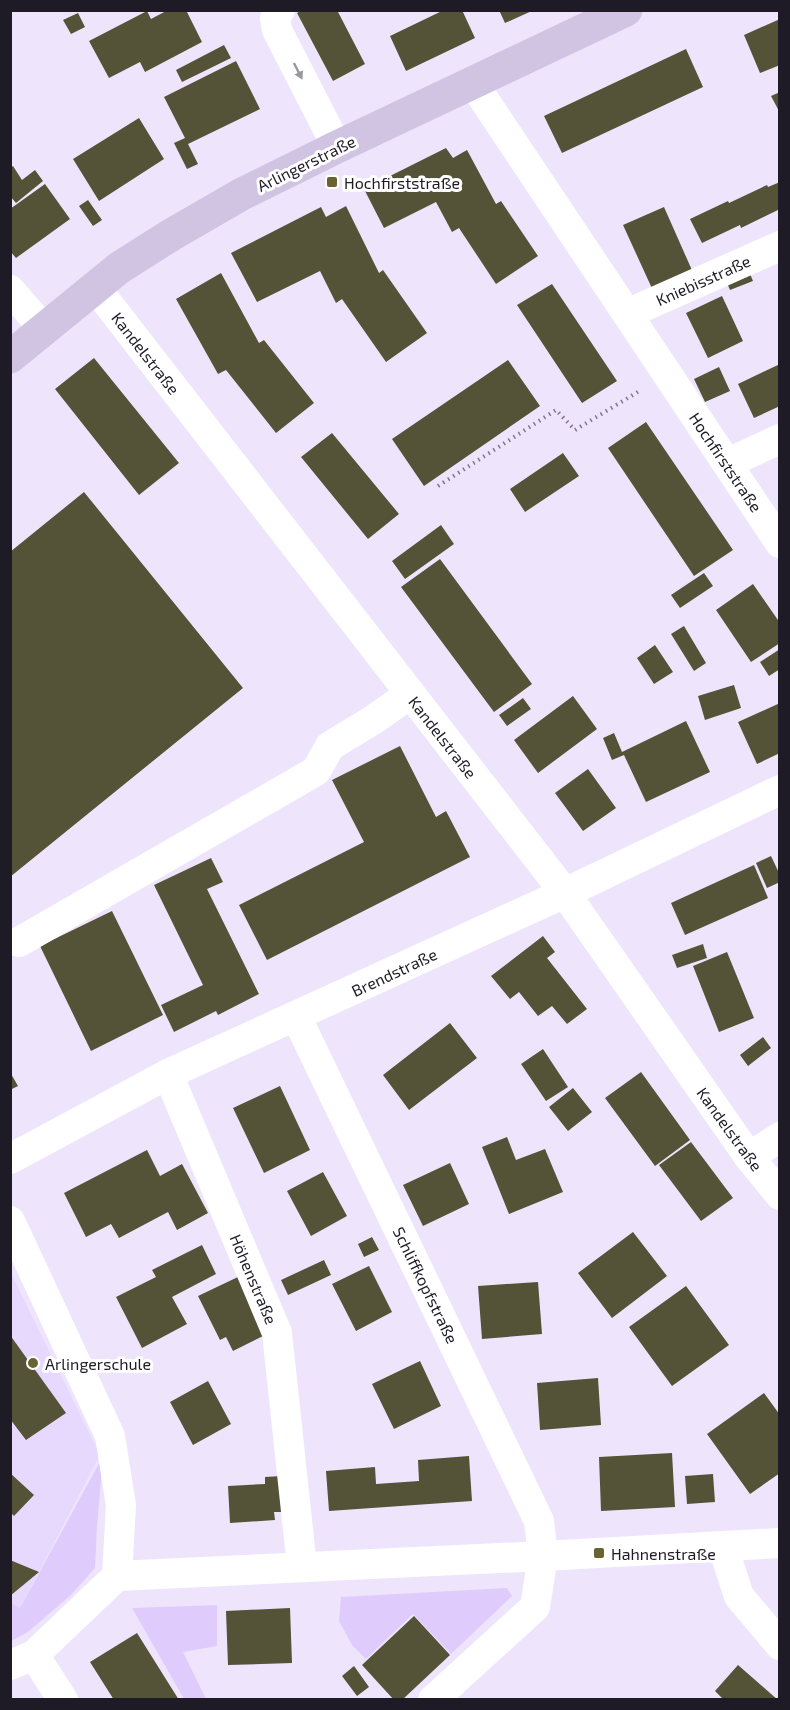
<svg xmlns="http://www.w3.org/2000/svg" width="790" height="1710" font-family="'Exo 2',sans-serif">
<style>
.built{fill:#e7d9fe}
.green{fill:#dfccfc}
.building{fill:#545237}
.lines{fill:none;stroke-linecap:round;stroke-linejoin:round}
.path{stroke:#7e7889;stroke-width:4;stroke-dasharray:1.5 4.5;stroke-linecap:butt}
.minor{stroke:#fff;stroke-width:30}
.major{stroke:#d0c4e2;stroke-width:33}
.oneway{fill:#9a989d}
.poi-dot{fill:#686431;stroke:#fff;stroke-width:2}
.labels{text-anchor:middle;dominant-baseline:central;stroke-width:6;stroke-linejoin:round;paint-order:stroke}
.street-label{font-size:16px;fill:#1f1b26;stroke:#fff}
.poi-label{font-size:16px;fill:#1f1b26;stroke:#fff;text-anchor:start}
</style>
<rect width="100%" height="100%" fill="#eee5fd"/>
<!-- built -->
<path class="built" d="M 10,1271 L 100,1455 L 20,1608 L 10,1603 Z"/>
<!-- green -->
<path class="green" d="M 103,1456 L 97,1527 L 95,1568 L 71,1595 L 28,1632 L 11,1641 L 11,1603 L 20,1608 Z
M 507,1588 L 512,1596 L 451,1654 L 413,1614 L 366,1659 L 352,1645 L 339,1621 L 341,1597 Z
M 217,1605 L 217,1646 L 183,1652 L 206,1699 L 184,1699 L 132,1608 Z"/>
<!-- building -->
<path class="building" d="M 168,10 L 186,10 L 202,42 L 145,72 L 140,62 L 109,78 L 89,41 L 147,11 L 151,19 Z
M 302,10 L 337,10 L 365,64 L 333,81 L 297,13 Z
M 444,10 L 462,10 L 475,38 L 406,71 L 390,36 Z
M 499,10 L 534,10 L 505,23 Z
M 78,13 L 85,27 L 71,34 L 63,20 Z
M 780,19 L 780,65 L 760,73 L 744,35 Z
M 224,45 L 231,58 L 182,82 L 176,70 Z
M 686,49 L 703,87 L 562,153 L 544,116 Z
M 236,61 L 260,109 L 188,144 L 198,164 L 187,169 L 174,143 L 185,138 L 164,97 Z
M 780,92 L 780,113 L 771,96 Z
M 139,118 L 164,159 L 99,201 L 73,159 Z
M 446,148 L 453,158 L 467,150 L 496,204 L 501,201 L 538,256 L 496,284 L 459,228 L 452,232 L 436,202 L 384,228 L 364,189 Z
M 13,166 L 22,180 L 35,170 L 43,181 L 16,203 L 10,196 L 10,168 Z
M 780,182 L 780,209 L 741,228 L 740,225 L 702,243 L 690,219 L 728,201 L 729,203 L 767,185 L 768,187 Z
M 45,184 L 70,219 L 16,258 L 10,251 L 10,209 Z
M 88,200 L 102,220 L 93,226 L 79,206 Z
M 346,206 L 379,273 L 383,270 L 427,333 L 386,362 L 342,299 L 336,303 L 320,271 L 257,302 L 231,253 L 321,207 L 326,217 Z
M 664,207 L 695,277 L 655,295 L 623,225 Z
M 748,269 L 753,281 L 730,290 L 725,278 Z
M 221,273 L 259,343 L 264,340 L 314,403 L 276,433 L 226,370 L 218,374 L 176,299 Z
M 552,284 L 617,381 L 582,403 L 517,305 Z
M 722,296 L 743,341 L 708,358 L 686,313 Z
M 94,358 L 179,463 L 139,495 L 55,389 Z
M 508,360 L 540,406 L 424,486 L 392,439 Z
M 780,364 L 780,406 L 754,418 L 738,384 Z
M 719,367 L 730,391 L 705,402 L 694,379 Z
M 646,422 L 733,550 L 694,576 L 608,448 Z
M 332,433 L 399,514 L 368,539 L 301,457 Z
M 563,453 L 579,476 L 525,512 L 510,489 Z
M 84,492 L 243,688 L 10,877 L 10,552 Z
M 441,525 L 454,544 L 405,579 L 392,561 Z
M 440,559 L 532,684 L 494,712 L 401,587 Z
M 704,573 L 713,586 L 680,608 L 671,595 Z
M 753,584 L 780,623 L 780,643 L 751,662 L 716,610 Z
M 684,626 L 706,663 L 694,671 L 671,634 Z
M 655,645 L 673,672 L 654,684 L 637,658 Z
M 780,649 L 780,669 L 769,676 L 760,662 Z
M 734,685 L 741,708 L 705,720 L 698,696 Z
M 573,696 L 597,729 L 538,773 L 514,740 Z
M 523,698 L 531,709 L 507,726 L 499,715 Z
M 780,703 L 780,753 L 757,764 L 738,722 Z
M 686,721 L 710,772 L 646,802 L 624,755 L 612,760 L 603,738 L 614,733 L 622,752 Z
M 400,746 L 436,817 L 446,811 L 470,857 L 267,960 L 239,905 L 364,842 L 332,780 Z
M 588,769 L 616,808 L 583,831 L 555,793 Z
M 771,856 L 780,875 L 780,882 L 767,888 L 756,863 Z
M 211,858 L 223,882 L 207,889 L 259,994 L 218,1015 L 216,1011 L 174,1032 L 161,1005 L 203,985 L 154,885 Z
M 754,865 L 768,898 L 685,935 L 671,903 Z
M 112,911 L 163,1015 L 91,1051 L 40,946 Z
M 543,936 L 555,952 L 547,958 L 587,1009 L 567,1024 L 552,1006 L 538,1016 L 519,992 L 510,999 L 491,976 Z
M 703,944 L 707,958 L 677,968 L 672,955 Z
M 727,952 L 754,1018 L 719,1032 L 693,966 Z
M 450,1023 L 477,1058 L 409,1110 L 383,1075 Z
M 763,1037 L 771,1048 L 748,1066 L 740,1055 Z
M 543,1049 L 568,1087 L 546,1101 L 521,1064 Z
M 10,1072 L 18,1086 L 10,1090 Z
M 641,1072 L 690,1140 L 655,1166 L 605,1098 Z
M 280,1086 L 310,1150 L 264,1173 L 233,1108 Z
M 573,1088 L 592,1112 L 568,1131 L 549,1107 Z
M 507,1137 L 516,1160 L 545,1149 L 563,1192 L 509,1214 L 482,1147 Z
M 691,1142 L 733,1198 L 701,1221 L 659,1165 Z
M 147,1150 L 160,1176 L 182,1164 L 208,1213 L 177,1230 L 168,1212 L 119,1238 L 111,1224 L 86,1237 L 64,1193 Z
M 450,1163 L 469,1204 L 423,1226 L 403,1185 Z
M 323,1172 L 347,1216 L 311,1236 L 287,1191 Z
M 633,1232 L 667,1276 L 612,1318 L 578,1273 Z
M 372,1237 L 379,1250 L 364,1257 L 358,1244 Z
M 202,1245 L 216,1274 L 172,1297 L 187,1324 L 142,1348 L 116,1297 L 156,1277 L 152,1270 Z
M 324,1260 L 331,1275 L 288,1295 L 281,1280 Z
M 369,1266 L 392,1312 L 356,1331 L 332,1284 Z
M 240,1276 L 265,1335 L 233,1351 L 226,1337 L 220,1340 L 198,1296 Z
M 538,1282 L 542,1334 L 482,1339 L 478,1286 Z
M 686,1286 L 729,1345 L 672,1386 L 629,1327 Z
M 10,1335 L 66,1413 L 26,1440 L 10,1419 Z
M 420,1361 L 441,1406 L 394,1429 L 372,1384 Z
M 598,1378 L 601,1425 L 540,1430 L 537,1383 Z
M 208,1381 L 231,1424 L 193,1445 L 170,1402 Z
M 764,1393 L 780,1415 L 780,1473 L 750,1494 L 707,1434 Z
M 672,1453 L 675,1507 L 601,1511 L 599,1457 Z
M 469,1456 L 472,1501 L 329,1511 L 326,1471 L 375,1467 L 376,1484 L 419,1481 L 418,1460 Z
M 10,1473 L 34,1495 L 14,1516 L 10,1512 Z
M 713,1474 L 715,1502 L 687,1504 L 685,1476 Z
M 282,1476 L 284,1512 L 274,1512 L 275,1520 L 230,1523 L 228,1486 L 265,1484 L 265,1477 Z
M 10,1560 L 39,1572 L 10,1596 Z
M 290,1608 L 292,1663 L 228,1665 L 226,1611 Z
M 414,1616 L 450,1655 L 402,1700 L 394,1700 L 362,1665 Z
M 137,1633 L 179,1700 L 114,1700 L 90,1662 Z
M 738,1665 L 778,1700 L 724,1700 L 715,1691 Z
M 354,1666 L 369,1687 L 357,1696 L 342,1676 Z"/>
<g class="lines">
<!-- path -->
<path class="path" d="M 438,486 L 556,410 L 575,430 L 641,390"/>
<!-- minor -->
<path class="minor" d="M 280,10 L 275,18 L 277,30 L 337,147
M 473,83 L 780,543
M 95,287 L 565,893 L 749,1157 L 780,1195
M 10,290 L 44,329
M 627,314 L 780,246
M 728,463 L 780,439
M 19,942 L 316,771 L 330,746 L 373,720 L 410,694
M 296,1016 L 539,1521 L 543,1556 L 535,1607 L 433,1700
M 168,1074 L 277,1333 L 302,1567
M 749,1157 L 780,1137
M 10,1159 L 168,1074 L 565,893 L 780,790
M 10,1221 L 110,1436 L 121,1505 L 117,1576
M 723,1547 L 739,1596 L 780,1645
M 34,1655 L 63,1700
M 10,1665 L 34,1655 L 117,1576 L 543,1556 L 780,1543"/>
<!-- major -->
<path class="major" d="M 10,357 L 119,268 L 171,235 L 242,194 L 337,147 L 626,10"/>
</g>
<!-- one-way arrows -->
<defs><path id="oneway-solid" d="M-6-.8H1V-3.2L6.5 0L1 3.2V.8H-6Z" transform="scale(1.5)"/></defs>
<use class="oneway" href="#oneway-solid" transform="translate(298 71) rotate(63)"/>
<!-- markers -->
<g class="poi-dot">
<rect x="326" y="176" width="12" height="12" rx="3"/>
<circle cx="33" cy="1363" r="6"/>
<rect x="593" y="1547" width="12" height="12" rx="3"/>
</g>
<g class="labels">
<!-- street labels -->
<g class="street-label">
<text transform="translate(306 163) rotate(-26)">Arlingerstraße</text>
<text transform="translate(703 280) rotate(-24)">Kniebisstraße</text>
<text transform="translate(146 353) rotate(52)">Kandelstraße</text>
<text transform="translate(726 462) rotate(56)">Hochfirststraße</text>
<text transform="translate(443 737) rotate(52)">Kandelstraße</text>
<text transform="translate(394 972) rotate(-25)">Brendstraße</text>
<text transform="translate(730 1129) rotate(54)">Kandelstraße</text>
<text transform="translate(254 1279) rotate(67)">Höhenstraße</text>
<text transform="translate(426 1285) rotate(64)">Schliffkopfstraße</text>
</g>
<!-- poi labels -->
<g class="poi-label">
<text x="344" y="182">Hochfirststraße</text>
<text x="45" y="1363">Arlingerschule</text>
<text x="611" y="1553">Hahnenstraße</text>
</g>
</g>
<!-- border -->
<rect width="790" height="1710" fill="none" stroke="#1f1b26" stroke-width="24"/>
</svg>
